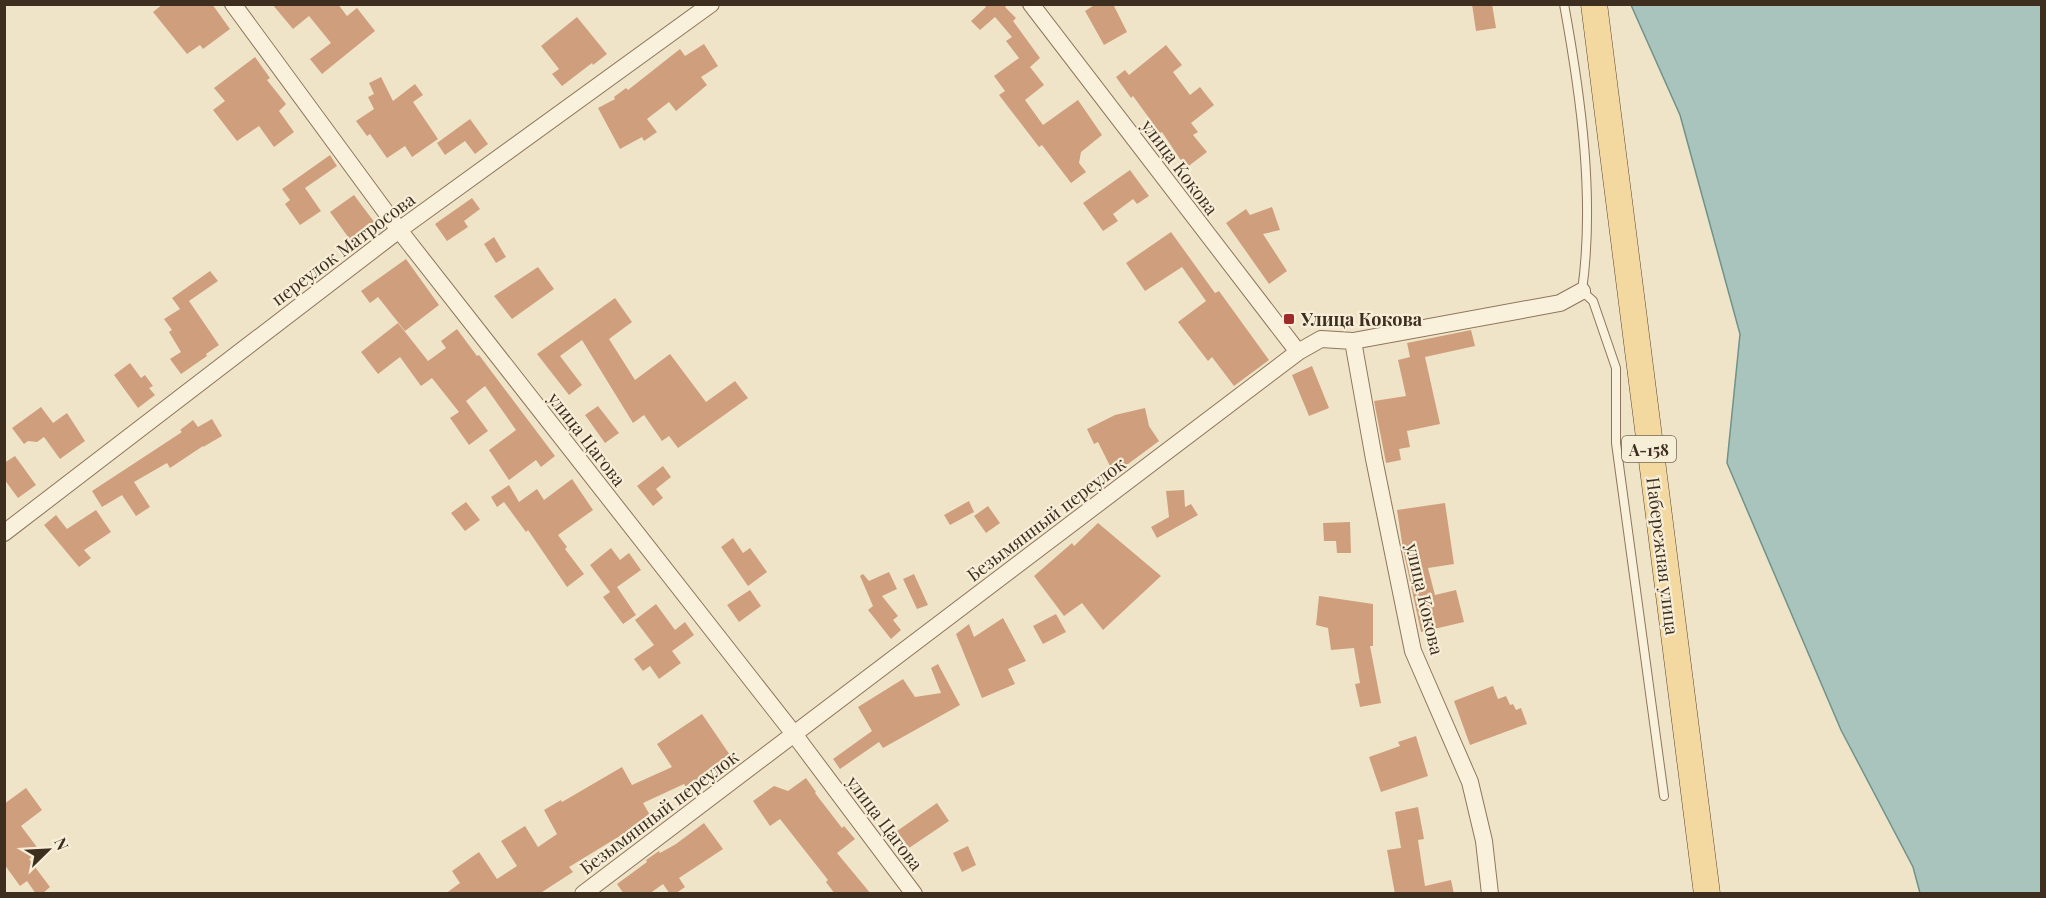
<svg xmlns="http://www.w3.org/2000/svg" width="2046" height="898" font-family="'Playfair Display',serif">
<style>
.water{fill:#a9c4bc;stroke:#6f938a;stroke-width:1.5}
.building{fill:#cf9f7d}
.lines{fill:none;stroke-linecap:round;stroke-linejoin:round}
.service-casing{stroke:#8d765c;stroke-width:10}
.minor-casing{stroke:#8d765c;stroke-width:18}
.primary-casing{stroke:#5b4430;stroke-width:27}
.service{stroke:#faf1dc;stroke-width:8}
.minor{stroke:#faf1dc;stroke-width:16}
.primary{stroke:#f3d9a0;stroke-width:26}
.poi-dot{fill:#9e2a2b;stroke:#f7eed8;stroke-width:2}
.labels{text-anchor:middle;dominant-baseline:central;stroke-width:4.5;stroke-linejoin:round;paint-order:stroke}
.shield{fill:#f7eed8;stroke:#756857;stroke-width:1.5}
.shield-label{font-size:16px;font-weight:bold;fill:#3d2e20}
.street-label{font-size:18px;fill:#3d2e20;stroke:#f7eed8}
.poi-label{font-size:18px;font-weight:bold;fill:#3d2e20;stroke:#f7eed8;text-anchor:start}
</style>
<rect width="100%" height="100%" fill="#f0e4c8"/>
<!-- water -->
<path class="water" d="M 1631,5 L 2041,5 L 2041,893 L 1920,893 L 1913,867 L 1841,730 L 1727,463 L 1740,334 L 1680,115 Z"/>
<!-- building -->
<path class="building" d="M 163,4 L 212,4 L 230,29 L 203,49 L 200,45 L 187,54 L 153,12 Z
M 272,4 L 338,4 L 347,16 L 357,8 L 375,31 L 322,74 L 310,59 L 331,43 L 309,16 L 293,29 Z
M 983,4 L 1008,4 L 1005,7 L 1016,18 L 1013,21 L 1040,58 L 1030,67 L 1044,85 L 1025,100 L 1043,125 L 1078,100 L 1102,135 L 1081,152 L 1079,163 L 1086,172 L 1071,183 L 1042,145 L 1039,147 L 999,95 L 1005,91 L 994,76 L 1019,58 L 1006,41 L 1012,37 L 995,17 L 980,30 L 971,21 L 986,7 Z
M 1096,4 L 1113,4 L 1127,32 L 1104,45 L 1085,11 Z
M 1472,4 L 1492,4 L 1496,28 L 1476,31 Z
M 577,17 L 607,54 L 593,65 L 592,63 L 562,86 L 552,74 L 559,69 L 541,46 Z
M 704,44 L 718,66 L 701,77 L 707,85 L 676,111 L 669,102 L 647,119 L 657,132 L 644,141 L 642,137 L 620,149 L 598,108 L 615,99 L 614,97 L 626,88 L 628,90 L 680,49 L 685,56 Z
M 1166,45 L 1182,65 L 1173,72 L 1190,95 L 1200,87 L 1214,105 L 1191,123 L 1198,132 L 1193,135 L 1207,152 L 1186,168 L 1162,132 L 1160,133 L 1133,96 L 1131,98 L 1116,77 L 1125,70 L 1129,75 Z
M 255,57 L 270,78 L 267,80 L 286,104 L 279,111 L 294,132 L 274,147 L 259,126 L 237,141 L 213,110 L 225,101 L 214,88 Z
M 381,77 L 393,101 L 415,84 L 423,95 L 413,102 L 438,139 L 412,157 L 405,146 L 387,158 L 370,134 L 367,136 L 356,121 L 374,109 L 368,97 L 374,94 L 369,83 Z
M 470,119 L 488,144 L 475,154 L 465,141 L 445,155 L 437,143 Z
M 330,155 L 337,166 L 305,188 L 321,211 L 300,225 L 285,204 L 290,200 L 282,189 Z
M 1130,170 L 1149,196 L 1137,204 L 1133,199 L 1113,214 L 1118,221 L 1103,231 L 1083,203 Z
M 354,195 L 375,223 L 351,241 L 330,212 Z
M 472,198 L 480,209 L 464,221 L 468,227 L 447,241 L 435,224 Z
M 1272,207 L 1280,230 L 1263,234 L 1287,271 L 1269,284 L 1226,223 L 1246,209 L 1250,215 Z
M 1171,232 L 1215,293 L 1219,291 L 1269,360 L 1234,386 L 1212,357 L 1208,361 L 1178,322 L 1206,301 L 1182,267 L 1145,291 L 1126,263 Z
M 494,237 L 506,257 L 496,263 L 484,244 Z
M 406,259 L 439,305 L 405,331 L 378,297 L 370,303 L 361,291 Z
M 538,267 L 554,289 L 512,319 L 494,296 Z
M 210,271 L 218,281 L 189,301 L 219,345 L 206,354 L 207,356 L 181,374 L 170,359 L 181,352 L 169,332 L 172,330 L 164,319 L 180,309 L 172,298 Z
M 615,298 L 632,322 L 609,339 L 635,380 L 670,354 L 706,402 L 735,381 L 748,398 L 678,448 L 669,436 L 662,441 L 644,415 L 633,423 L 582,340 L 560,356 L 582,385 L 569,395 L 537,354 Z
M 398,323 L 428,361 L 446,348 L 441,341 L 457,329 L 477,356 L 479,355 L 555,456 L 541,467 L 536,460 L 509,480 L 489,450 L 516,430 L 485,386 L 466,401 L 488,431 L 469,445 L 450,418 L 459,412 L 432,378 L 421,386 L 400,357 L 378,374 L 361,352 Z
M 1471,330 L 1475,346 L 1425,357 L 1440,424 L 1407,431 L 1410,447 L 1399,449 L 1401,460 L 1386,463 L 1374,401 L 1406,396 L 1398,360 L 1410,357 L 1407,343 Z
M 130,363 L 141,378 L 145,375 L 153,386 L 149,388 L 155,395 L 138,408 L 114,375 Z
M 1312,366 L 1329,408 L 1309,416 L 1292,375 Z
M 598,406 L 619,433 L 605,443 L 585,415 Z
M 41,407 L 53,423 L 67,413 L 85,441 L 60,459 L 44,437 L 37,442 L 28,441 L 24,444 L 12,428 Z
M 1145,408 L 1149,426 L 1159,441 L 1124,467 L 1113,472 L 1098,442 L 1094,444 L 1087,429 L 1115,415 Z
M 212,419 L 222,436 L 203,447 L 203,446 L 170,468 L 167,463 L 134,482 L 150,507 L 136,516 L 122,495 L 102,507 L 92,491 L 182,432 L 180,430 L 193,420 L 198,427 Z
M 15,456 L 36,485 L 18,498 L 4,479 L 4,463 Z
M 663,466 L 671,477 L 656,489 L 663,498 L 653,506 L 637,486 Z
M 572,479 L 593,510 L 558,535 L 567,547 L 565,549 L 584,574 L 567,587 L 528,530 L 526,532 L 504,502 L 497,507 L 491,497 L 509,485 L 519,502 L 537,489 L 544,500 Z
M 1184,490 L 1185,507 L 1191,504 L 1198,515 L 1157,538 L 1151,527 L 1169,517 L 1166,491 Z
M 969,501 L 974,512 L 950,525 L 944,515 Z
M 466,502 L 480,520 L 465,531 L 451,513 Z
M 1445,503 L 1454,564 L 1428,568 L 1435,595 L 1456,590 L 1464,622 L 1421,632 L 1403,549 L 1397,510 Z
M 988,506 L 1000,523 L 986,533 L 974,516 Z
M 96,510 L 111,532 L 84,550 L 91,558 L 79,567 L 44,525 L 56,515 L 67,529 Z
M 1350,522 L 1351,553 L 1337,553 L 1336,541 L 1324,541 L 1323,523 Z
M 1098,523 L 1161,576 L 1103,630 L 1082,603 L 1064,616 L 1034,576 L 1072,543 L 1074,546 Z
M 733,538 L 743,553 L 750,548 L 767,572 L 748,586 L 721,547 Z
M 611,548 L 620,560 L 629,553 L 641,570 L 610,592 L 590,565 Z
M 889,572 L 897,589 L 882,596 L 898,616 L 893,620 L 901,630 L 891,639 L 868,610 L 873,606 L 860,576 L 863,574 L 869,581 Z
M 914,574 L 928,605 L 917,609 L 903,579 Z
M 617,587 L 636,615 L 623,624 L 603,597 Z
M 750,590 L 761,606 L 739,622 L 727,605 Z
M 1319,596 L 1373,604 L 1373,646 L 1370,646 L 1381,703 L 1360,707 L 1355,684 L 1360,683 L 1354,648 L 1331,650 L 1328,628 L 1316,625 Z
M 656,604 L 675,630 L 685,622 L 694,635 L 672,651 L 681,663 L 659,679 L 650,666 L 643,671 L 634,659 L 654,645 L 635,620 Z
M 1056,614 L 1066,632 L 1043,644 L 1033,626 Z
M 1003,618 L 1026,661 L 1008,669 L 1015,684 L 982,698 L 956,634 L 969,624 L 974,637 Z
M 938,664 L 960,705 L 883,748 L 879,742 L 840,769 L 833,759 L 872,731 L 858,707 L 903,679 L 915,697 L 941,693 L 931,668 Z
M 1493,686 L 1498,699 L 1506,696 L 1510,705 L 1513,704 L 1516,710 L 1521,708 L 1527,724 L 1470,745 L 1454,701 Z
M 702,714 L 732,758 L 687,789 L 684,784 L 643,803 L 651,817 L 569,867 L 573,872 L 539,894 L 445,894 L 460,883 L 452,871 L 479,852 L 497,879 L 517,866 L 501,841 L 525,826 L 538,847 L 557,834 L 544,810 L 561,800 L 562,802 L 622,767 L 632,785 L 672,767 L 657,744 Z
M 1416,736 L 1428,776 L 1381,792 L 1369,757 L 1400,746 L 1398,742 Z
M 806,778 L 816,792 L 815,793 L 842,828 L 844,826 L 855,839 L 837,853 L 871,894 L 835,894 L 826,882 L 828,880 L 780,819 L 770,826 L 753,801 L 774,786 L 788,791 Z
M 26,788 L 42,810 L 21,826 L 40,851 L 29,859 L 50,887 L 42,894 L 36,894 L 27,881 L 20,886 L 4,864 L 4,804 Z
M 937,803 L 949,821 L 909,848 L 897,831 Z
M 1418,807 L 1424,839 L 1418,840 L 1425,886 L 1451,880 L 1454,894 L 1395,894 L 1387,850 L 1401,848 L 1395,812 Z
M 704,823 L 723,849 L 679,878 L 685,887 L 675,894 L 670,894 L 663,884 L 649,894 L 624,894 L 617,884 L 647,862 L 646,860 L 659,851 L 660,853 L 676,844 Z
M 968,846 L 976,865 L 962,872 L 953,853 Z"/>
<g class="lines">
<!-- service casing -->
<g class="service-casing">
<path id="service" d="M 1564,4 C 1581,97 1595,198 1582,291 L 1593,301 L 1616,368 L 1616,443 L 1664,796"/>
</g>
<!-- minor casing -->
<g class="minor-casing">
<path id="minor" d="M 233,4 L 399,230 L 794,734 L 914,894
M 1031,4 L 1298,352
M 1353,341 L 1374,459 L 1413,651 L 1470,782 L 1484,841 L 1490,894
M 4,533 L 399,230 L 711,4
M 583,894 L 1298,352 L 1321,339 L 1353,341 L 1560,303 L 1582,291"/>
</g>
<!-- primary casing -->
<g class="primary-casing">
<path id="primary" d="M 1594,4 L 1707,894"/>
</g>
<!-- service -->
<use href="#service" class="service"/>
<!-- minor -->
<use href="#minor" class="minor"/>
<!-- primary -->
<use href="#primary" class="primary"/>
</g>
<!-- markers -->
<rect class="poi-dot" x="1283" y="313" width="12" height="12" rx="3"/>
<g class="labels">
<!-- shield labels -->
<rect class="shield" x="1622" y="436" width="54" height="26" rx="4.5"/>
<g class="shield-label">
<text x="1649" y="449">А-158</text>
</g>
<!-- street labels -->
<g class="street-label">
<text transform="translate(1180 167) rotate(53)">улица Кокова</text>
<text transform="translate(343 249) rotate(-37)">переулок Матросова</text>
<text transform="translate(587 439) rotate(52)">улица Цагова</text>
<text transform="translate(1046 519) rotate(-37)">Безымянный переулок</text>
<text transform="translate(1663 556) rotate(83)">Набережная улица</text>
<text transform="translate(1425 599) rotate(77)">улица Кокова</text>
<text transform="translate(659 812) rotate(-37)">Безымянный переулок</text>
<text transform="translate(885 823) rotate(53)">улица Цагова</text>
</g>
<!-- poi labels -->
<g class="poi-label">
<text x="1301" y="319">Улица Кокова</text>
</g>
</g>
<!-- border -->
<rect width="2046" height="898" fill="none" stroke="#3d2e20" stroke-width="12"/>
<!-- north arrow -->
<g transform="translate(48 850) rotate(66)" stroke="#f7eed8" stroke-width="4.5" paint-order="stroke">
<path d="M0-4.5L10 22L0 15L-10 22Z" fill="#3d2e20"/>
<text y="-9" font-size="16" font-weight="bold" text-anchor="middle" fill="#3d2e20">N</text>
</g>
</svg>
